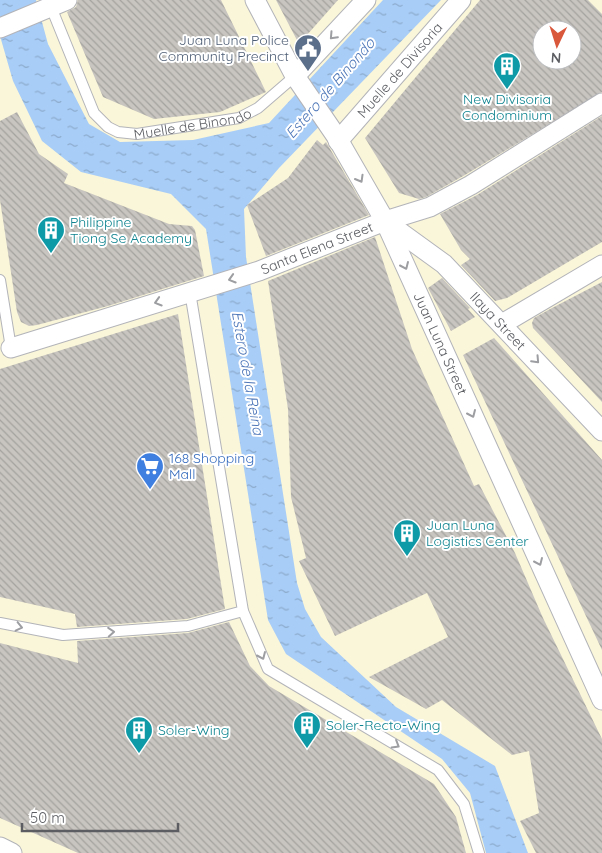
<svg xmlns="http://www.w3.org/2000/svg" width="602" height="853" font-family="Quicksand,sans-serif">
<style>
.commercial{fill:#faf6d9;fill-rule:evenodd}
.water{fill:url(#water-ripples)}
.building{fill:url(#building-back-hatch);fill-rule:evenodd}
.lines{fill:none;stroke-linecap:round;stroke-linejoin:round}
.service-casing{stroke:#b3b4b9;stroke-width:12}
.minor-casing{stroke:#b3b4b9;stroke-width:21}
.service{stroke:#fff;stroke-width:10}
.minor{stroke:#fff;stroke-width:19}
.oneway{stroke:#9d9ea1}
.labels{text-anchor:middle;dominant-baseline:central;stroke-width:4;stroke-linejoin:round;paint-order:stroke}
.service-label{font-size:14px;fill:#4e5e75;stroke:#fff;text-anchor:end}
.street-label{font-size:14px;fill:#5b5d62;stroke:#fff}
.culture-label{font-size:14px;fill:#0d838f;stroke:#fff;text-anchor:start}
.shop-label{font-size:14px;fill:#366cbe;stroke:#fff;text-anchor:start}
.water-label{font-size:15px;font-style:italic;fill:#4d76b8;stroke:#fff}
</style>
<defs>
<pattern id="water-ripples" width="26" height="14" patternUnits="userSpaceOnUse" patternTransform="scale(1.25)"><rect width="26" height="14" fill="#a8cdf7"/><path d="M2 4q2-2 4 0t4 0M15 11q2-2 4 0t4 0" fill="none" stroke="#8caacb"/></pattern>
<pattern id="building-back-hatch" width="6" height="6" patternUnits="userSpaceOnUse" patternTransform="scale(1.25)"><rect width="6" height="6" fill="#c8c5c0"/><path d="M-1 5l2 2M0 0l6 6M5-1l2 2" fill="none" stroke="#a5a39f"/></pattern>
</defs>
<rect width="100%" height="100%" fill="#ecebe3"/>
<!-- commercial -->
<path class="commercial" d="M 0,0 L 602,0 L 602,853 L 0,853 ZM 542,30 L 572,30 L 572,60 L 542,60 Z"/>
<!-- water -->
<path class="water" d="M 0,0 L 36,0 L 48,44 L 89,124 L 120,142 L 193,140 L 269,123 L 383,0 L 441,0 L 279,168 L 244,209 L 246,257 L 297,583 L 305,609 L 321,637 L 396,707 L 495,766 L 528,853 L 486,853 L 470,793 L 442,759 L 286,654 L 268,620 L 206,229 L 171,194 L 81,172 L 42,141 L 13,81 L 0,36 Z"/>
<!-- building -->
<path class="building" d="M 78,0 L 221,0 L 266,92 L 220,112 L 154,119 L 103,97 L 67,12 L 76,7 Z
M 276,0 L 338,0 L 299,44 Z
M 480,0 L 588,0 L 602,14 L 602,92 L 465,175 L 426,197 L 419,199 L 399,193 L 365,138 ZM 542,30 L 572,30 L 572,60 L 542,60 Z
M 17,112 L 39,154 L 68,174 L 64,183 L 169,224 L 192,226 L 195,230 L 204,276 L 108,306 L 37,325 L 29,326 L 21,322 L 17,312 L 0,200 L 0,121 Z
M 602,116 L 602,242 L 507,298 L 495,301 L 461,265 L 470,259 L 461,250 L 440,214 L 477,195 Z
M 317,140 L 323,145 L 326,142 L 369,215 L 266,256 L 247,205 L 288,178 Z
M 375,237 L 412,349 L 474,486 L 479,484 L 515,553 L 543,618 L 602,739 L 602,853 L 536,853 L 520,821 L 539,813 L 529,751 L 512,755 L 442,700 L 426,709 L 369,677 L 448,637 L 427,593 L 335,636 L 299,561 L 306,558 L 291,497 L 288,409 L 268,281 Z
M 442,278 L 470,308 L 468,309 L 475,317 L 451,331 L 428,288 Z
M 602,282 L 602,402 L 533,328 L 532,323 L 534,318 L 552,308 Z
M 178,314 L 225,609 L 187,619 L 77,627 L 75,614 L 0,597 L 0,369 Z
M 494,338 L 602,460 L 602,650 L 463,355 Z
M 229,622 L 250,666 L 269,686 L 434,784 L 456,817 L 466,853 L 78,853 L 0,818 L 0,643 L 78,663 L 77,641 L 188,633 Z"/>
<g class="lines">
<!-- service casing -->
<g class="service-casing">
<g id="service">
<path id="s1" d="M 51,7 L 94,113 L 108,127 L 118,132 L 137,134 L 239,118 L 258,108 L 295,76"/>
<path d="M 0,280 L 11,348"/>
<path d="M 190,292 L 243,611 L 268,669 L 438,770 L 464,804 L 479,853"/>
<path d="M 0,623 L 63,635 L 188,626 L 243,611"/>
</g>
</g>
<!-- minor casing -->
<g class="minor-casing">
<g id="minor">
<path id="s2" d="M 255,0 L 295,76 L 336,136 L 385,221 L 602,700"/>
<path d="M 0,28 L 67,0"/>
<path d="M 295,76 L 366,0"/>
<path id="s3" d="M 338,141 L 461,0"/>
<path id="s4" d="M 386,222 L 444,264 L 602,431"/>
<path d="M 502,324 L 602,265"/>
<path id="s5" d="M 11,348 L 259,271 L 385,221 L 430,207 L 471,185 L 602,103"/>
<path d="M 0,847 L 12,853"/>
</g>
</g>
<!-- service -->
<use href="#service" class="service"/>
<!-- minor -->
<use href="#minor" class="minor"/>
</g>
<!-- one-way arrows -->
<defs><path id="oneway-chevron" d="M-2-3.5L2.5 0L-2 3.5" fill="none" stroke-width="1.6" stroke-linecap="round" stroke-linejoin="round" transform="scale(1.25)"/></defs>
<g class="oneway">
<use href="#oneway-chevron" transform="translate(333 36) rotate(133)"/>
<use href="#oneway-chevron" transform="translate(360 179) rotate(60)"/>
<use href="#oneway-chevron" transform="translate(405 266) rotate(66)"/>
<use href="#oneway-chevron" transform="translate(232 279) rotate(163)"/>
<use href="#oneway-chevron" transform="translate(158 302) rotate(163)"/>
<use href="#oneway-chevron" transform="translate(536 360) rotate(47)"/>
<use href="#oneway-chevron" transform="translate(472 414) rotate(66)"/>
<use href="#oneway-chevron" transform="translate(539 562) rotate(66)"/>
<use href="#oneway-chevron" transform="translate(19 627) rotate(13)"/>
<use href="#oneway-chevron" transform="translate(111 632) rotate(-4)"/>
<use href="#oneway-chevron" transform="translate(262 656) rotate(66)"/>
<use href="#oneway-chevron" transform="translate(396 745) rotate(31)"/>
</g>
<!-- icons -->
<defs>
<g id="civic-pin" transform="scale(1.4375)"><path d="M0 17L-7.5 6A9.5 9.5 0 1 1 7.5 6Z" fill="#5c6f8a" stroke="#fff"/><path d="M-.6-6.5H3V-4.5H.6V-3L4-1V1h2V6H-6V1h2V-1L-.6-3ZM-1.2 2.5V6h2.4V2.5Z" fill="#fff"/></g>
<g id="building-pin" transform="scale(1.4375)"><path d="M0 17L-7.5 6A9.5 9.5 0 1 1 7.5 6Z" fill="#0f9aa8" stroke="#fff"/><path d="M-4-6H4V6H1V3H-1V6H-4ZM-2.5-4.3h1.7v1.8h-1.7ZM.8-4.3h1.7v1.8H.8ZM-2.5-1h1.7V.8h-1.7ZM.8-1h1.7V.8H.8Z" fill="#fff"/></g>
<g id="supermarket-pin" transform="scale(1.4375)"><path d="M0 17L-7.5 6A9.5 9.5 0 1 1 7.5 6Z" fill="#3f7fe0" stroke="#fff"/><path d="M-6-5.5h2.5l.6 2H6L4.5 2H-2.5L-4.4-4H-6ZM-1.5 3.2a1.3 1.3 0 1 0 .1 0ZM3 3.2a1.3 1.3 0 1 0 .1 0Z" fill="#fff"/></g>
</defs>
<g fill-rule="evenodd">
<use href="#civic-pin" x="308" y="48"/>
<use href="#building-pin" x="507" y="66"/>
<use href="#building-pin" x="51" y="230"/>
<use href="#supermarket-pin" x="150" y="466"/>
<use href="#building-pin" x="407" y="533"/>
<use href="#building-pin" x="307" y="725"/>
<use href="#building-pin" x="139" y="730"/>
</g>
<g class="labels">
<!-- service labels -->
<g class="service-label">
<text x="289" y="40">Juan Luna Police<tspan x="289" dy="16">Community Precinct</tspan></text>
</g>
<!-- street labels -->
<g class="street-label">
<text stroke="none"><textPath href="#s3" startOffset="94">Muelle de Divisoria</textPath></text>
<text stroke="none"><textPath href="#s1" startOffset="221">Muelle de Binondo</textPath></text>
<text stroke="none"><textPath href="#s5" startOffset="322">Santa Elena Street</textPath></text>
<text stroke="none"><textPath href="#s4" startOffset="150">Ilaya Street</textPath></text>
<text stroke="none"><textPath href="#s2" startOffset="391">Juan Luna Street</textPath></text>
</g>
<!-- culture labels -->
<g class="culture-label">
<text x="507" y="99" text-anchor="middle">New Divisoria<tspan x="507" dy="16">Condominium</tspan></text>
<text x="70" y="222">Philippine<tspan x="70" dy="16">Tiong Se Academy</tspan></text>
<text x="426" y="525">Juan Luna<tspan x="426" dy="16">Logistics Center</tspan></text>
<text x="326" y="725">Soler-Recto-Wing</text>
<text x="158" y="730">Soler-Wing</text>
</g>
<!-- shop labels -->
<g class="shop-label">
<text x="169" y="458">168 Shopping<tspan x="169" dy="16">Mall</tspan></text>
</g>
<!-- water labels -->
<g class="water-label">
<text transform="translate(330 88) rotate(-49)">Estero de Binondo</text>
<text transform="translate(248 373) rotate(80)">Estero de la Reina</text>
</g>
</g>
<!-- north arrow -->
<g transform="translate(557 45) rotate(184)"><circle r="24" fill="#ffffff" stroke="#bdbec0"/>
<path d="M0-4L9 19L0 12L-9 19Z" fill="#d9573b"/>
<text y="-8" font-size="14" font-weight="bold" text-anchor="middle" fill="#5b5d62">N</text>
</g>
<!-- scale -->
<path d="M22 823v8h156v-8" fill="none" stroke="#5b5d62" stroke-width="2.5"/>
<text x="30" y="823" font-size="15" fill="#5b5d62" stroke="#ffffff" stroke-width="4" paint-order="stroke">50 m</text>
</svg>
